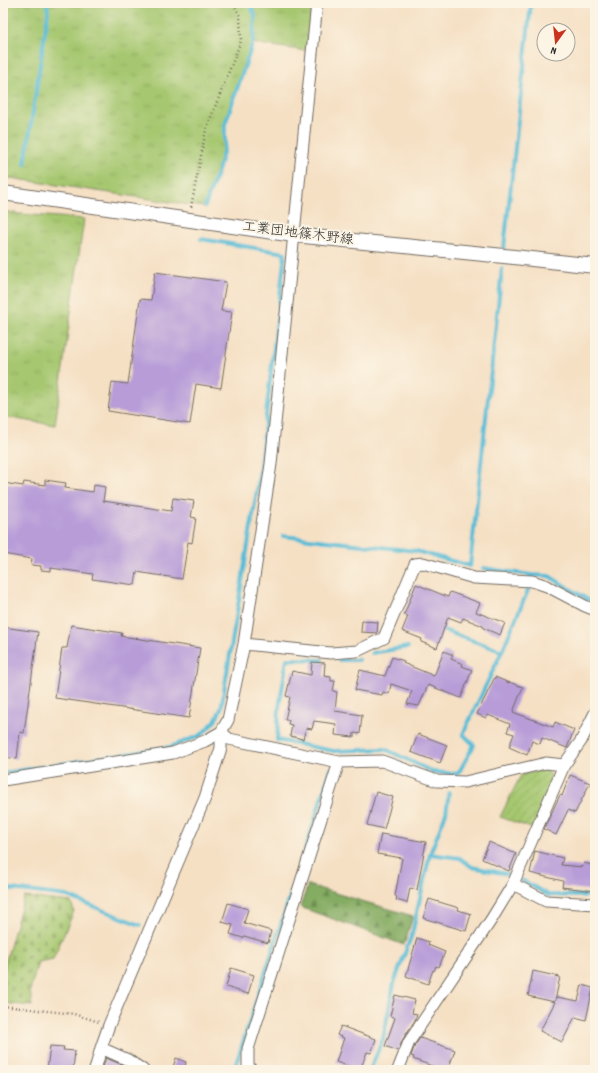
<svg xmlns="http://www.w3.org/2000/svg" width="598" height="1073" font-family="Dekko,'Klee One',sans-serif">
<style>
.grass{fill:url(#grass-tufts);stroke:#68794d}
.forest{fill:url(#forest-firs);stroke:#586c46}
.cemetery{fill:url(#cemetery-stones);stroke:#68794d}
.garden{fill:url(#garden-furrows);stroke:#68794d}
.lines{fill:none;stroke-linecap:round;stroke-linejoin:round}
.stream{stroke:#58bcd7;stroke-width:4}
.building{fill:#b79cd8}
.minor-casing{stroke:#726a61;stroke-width:13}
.tertiary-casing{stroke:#726a61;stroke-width:16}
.path{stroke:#726a61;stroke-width:2.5;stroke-dasharray:1 3;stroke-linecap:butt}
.minor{stroke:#fff;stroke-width:11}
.tertiary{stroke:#fff;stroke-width:14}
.labels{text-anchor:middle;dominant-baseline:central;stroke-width:4;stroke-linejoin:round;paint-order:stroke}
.street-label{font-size:14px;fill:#2b2b2b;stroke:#fcf5e5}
</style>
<defs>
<pattern id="grass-tufts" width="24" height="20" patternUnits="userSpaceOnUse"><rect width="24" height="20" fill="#a6c76f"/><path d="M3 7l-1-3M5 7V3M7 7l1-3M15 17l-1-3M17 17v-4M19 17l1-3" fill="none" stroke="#8fab60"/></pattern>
<pattern id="forest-firs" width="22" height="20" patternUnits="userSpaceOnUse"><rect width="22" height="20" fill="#84ac62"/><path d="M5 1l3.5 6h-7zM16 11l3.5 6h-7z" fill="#6c8c51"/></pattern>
<pattern id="cemetery-stones" width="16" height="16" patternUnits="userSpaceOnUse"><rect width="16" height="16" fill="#a6c76f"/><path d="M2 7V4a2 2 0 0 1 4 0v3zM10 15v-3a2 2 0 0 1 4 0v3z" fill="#8fab60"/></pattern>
<pattern id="garden-furrows" width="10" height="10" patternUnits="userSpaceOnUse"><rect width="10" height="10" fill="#a6c76f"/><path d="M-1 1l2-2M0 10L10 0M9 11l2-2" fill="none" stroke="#8fab60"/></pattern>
</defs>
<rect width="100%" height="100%" fill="#fcf5e5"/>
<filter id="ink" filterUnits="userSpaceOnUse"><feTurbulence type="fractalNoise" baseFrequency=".025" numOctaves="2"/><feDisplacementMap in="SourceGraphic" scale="8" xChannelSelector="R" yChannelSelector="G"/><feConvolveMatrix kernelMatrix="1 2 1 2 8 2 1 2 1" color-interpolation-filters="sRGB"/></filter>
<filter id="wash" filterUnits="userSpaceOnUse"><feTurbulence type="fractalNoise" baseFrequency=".012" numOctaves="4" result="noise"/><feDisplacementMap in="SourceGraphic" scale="16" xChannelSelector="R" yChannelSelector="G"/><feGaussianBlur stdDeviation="0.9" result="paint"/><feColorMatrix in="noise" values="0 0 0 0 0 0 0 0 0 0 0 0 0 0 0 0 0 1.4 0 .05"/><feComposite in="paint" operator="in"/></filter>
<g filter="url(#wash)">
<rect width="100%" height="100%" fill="#f5e0c4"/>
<!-- grass -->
<path class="grass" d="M 3,3 L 312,3 L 307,51 L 252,43 L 224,124 L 224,144 L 215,176 L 204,207 L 3,177 Z
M 3,211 L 20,214 L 84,219 L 55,425 L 3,417 Z"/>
<!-- forest -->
<path class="forest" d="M 308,885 L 413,916 L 404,945 L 300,907 Z"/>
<!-- cemetery -->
<path class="cemetery" d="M 24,897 L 71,902 L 74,911 L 53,959 L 38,962 L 30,991 L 32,1006 L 3,1003 L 3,971 Z"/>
<!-- garden -->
<path class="garden" d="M 544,769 L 555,780 L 534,829 L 500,817 L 521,775 Z"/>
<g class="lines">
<!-- stream -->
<path class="stream" d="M 25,164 L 48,12 L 47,3
M 205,206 L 219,168 L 225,144 L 225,124 L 253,42 L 255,15 L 249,3
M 504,248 L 531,3
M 283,536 L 416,551 L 470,566 L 502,269
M 531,575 L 549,576 L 590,601 L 595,603
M 440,629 L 502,651
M 372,653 L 408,647
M 322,660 L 287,659 L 279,708 L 277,740 L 334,751 L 385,749 L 433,772 L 458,774 L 474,745 L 463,734 L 502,651 L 532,581 L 531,575 L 483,568
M 339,660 L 359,660
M 3,773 L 170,747 L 201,735 L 215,721 L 221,709 L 258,484 L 285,253 L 201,239
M 430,854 L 460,858 L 472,867 L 507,874
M 522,880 L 548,895 L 589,896 L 595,894
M 3,888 L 67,896 L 140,925
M 234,1070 L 331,769
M 370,1070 L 383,1039 L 394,983 L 412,934 L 430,854 L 446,813 L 449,793"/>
</g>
<g id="blocks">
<!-- building -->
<path class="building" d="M 155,272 L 226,282 L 221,311 L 232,312 L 221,388 L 196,384 L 190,424 L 108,411 L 112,382 L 128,384 L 140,299 L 151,300 Z
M 45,480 L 66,483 L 65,488 L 93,492 L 94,485 L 105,487 L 103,501 L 171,511 L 173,498 L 194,501 L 191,517 L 196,518 L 192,543 L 188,542 L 182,579 L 137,572 L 135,585 L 92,579 L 93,574 L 51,568 L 51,571 L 41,570 L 41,566 L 31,565 L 32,559 L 3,554 L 3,483 L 23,486 L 24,482 L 45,485 Z
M 416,584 L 448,597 L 450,592 L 480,603 L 476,612 L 505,623 L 500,635 L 483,628 L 483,626 L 463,618 L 461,622 L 448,617 L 437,648 L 421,642 L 422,639 L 402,631 L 408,616 L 404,615 Z
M 362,621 L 378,622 L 377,633 L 361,632 Z
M 71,625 L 122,633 L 121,636 L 200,648 L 189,718 L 55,698 L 62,648 L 67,648 Z
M 3,627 L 38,632 L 24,733 L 20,732 L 17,759 L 3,757 Z
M 444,651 L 453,655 L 451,659 L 463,664 L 462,666 L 472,670 L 461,698 L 428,685 L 419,706 L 407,704 L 412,691 L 391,684 L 389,694 L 383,692 L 382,695 L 355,690 L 360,670 L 385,676 L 392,657 L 404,661 L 403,663 L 434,676 Z
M 312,662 L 325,663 L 324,676 L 331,677 L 331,681 L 335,681 L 333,691 L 337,692 L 335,711 L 362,715 L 360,734 L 354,733 L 354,737 L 335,735 L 336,724 L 314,721 L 312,729 L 306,728 L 303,739 L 290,736 L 292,725 L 288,724 L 289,720 L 285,720 L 290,697 L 286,696 L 292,671 L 311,675 Z
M 495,677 L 509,683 L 509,682 L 523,687 L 513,712 L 553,727 L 555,722 L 574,730 L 567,748 L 542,738 L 540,744 L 532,741 L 527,755 L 509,747 L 514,734 L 507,732 L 510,724 L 488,715 L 486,718 L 477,714 Z
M 418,734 L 447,745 L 440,763 L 411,752 Z
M 570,775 L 590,783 L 575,813 L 568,810 L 556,835 L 544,829 L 560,795 L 562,796 Z
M 376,792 L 393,797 L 384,829 L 367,825 Z
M 381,834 L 426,842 L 417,890 L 410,888 L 407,903 L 396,900 L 397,897 L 395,896 L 402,858 L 377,854 Z
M 489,842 L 516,854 L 509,871 L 482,859 Z
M 535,851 L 563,858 L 561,865 L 583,867 L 584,863 L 595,866 L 595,891 L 562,887 L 563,881 L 530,873 Z
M 429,899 L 459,908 L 458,910 L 471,914 L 466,931 L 423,918 Z
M 228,903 L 248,909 L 244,923 L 271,931 L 268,943 L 244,936 L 243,938 L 230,934 L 233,925 L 222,922 Z
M 417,938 L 429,942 L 428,945 L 445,952 L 439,967 L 436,966 L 434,971 L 433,970 L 428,984 L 406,976 Z
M 231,968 L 254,975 L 248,994 L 226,987 Z
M 533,971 L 560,977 L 555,1001 L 557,997 L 578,1001 L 582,985 L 593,988 L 586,1020 L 575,1017 L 562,1042 L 540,1031 L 555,1002 L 528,996 Z
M 395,995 L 415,1000 L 412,1013 L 417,1014 L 415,1020 L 403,1039 L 398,1051 L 385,1046 L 395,1018 L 390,1016 Z
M 341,1026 L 376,1039 L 371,1053 L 367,1052 L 360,1070 L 336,1062 L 344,1038 L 337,1035 Z
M 420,1038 L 455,1050 L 448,1070 L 443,1070 L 413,1059 L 414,1057 L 411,1056 L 415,1045 Z
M 50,1046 L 64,1047 L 63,1050 L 75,1051 L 73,1070 L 47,1070 Z
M 106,1058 L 125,1066 L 130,1070 L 102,1070 Z
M 176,1058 L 186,1062 L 184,1070 L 172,1070 Z"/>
</g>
</g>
<g filter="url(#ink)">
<use href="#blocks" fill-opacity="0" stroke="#726a61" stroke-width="1"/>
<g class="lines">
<!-- minor casing -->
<g class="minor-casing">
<path id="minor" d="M 244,644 L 331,653 L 357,651 L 384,638 L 415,564 L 423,563 L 474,578 L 532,581 L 547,586 L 585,606 L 595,610
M 221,732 L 229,739 L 339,762 L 382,761 L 437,781 L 465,782 L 546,763 L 564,765 L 581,741 L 595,713
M 3,780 L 173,753 L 205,741 L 221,732 L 228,720 L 244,644 L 271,464 L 317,3
M 513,884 L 546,901 L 595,904
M 101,1048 L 128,1060 L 143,1070
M 95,1070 L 101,1048 L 109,1025 L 205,798 L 221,748 L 221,732
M 252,1070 L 248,1067 L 248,1049 L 339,762
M 398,1070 L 409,1042 L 491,920 L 513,884 L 564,765"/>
</g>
<!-- tertiary casing -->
<g class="tertiary-casing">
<path id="tertiary" d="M 3,193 L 294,235 L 514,257 L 595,266"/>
</g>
<!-- path -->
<path class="path" d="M 191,207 L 206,130 L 241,41 L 240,16 L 233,3
M 3,1006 L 74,1014 L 99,1022"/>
<!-- minor -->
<use href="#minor" class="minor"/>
<!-- tertiary -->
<use href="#tertiary" class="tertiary"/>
</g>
</g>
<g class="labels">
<!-- street labels -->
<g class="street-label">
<text transform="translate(298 234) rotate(7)">工業団地篠木野線</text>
</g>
</g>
<!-- margin -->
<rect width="598" height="1073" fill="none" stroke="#fcf5e5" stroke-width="16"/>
<!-- north arrow -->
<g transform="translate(556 42) rotate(195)"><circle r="19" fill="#fcf5e5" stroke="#a8a49b"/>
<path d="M0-3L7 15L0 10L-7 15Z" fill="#c8321e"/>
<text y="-6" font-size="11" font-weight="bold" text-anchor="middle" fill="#2b2b2b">N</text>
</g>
</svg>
